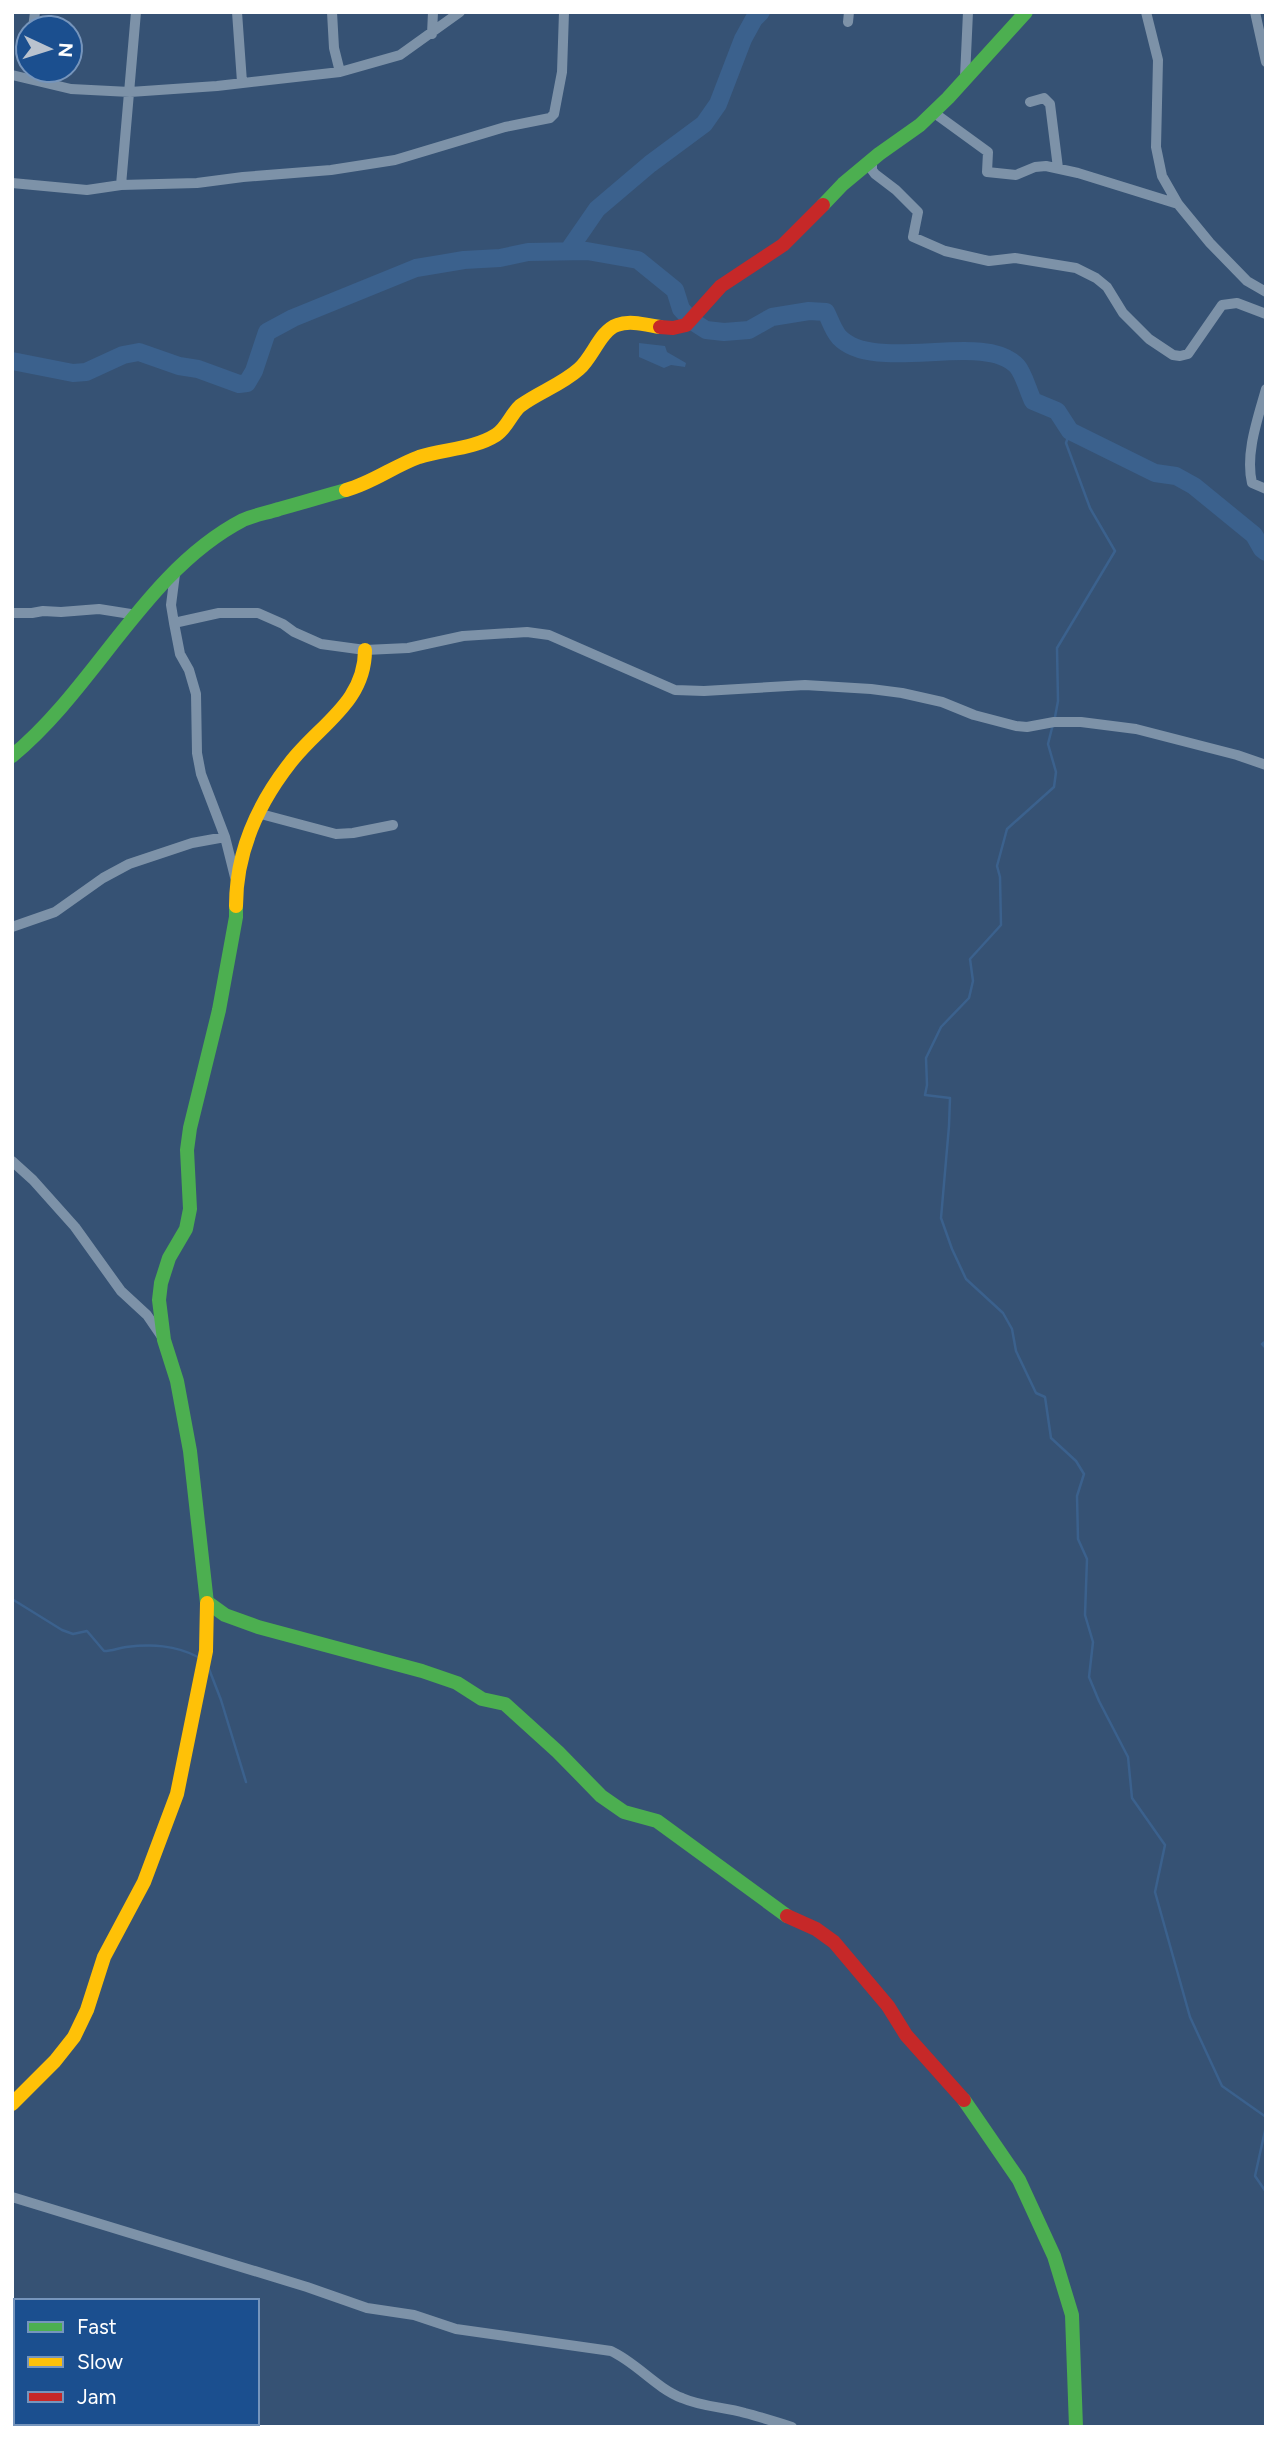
<svg xmlns="http://www.w3.org/2000/svg" width="1278" height="2439" font-family="Figtree,sans-serif">
<style>
.water{fill:#3b618d}
.lines{fill:none;stroke-linecap:round;stroke-linejoin:round}
.stream{stroke:#3b618d;stroke-width:2.5}
.river{stroke:#3b618d;stroke-width:18}
.street{stroke:#7d92a8;stroke-width:10}
.fast{stroke:#4caf50;stroke-width:14}
.slow{stroke:#ffc107;stroke-width:14}
.jam{stroke:#c62828;stroke-width:14}
</style>
<rect width="100%" height="100%" fill="#365274"/>
<!-- water -->
<path class="water" d="M 639,343 L 665,346 L 667,352 L 686,363 L 685,367 L 671,365 L 664,368 L 639,357 Z"/>
<g class="lines">
<!-- stream -->
<path class="stream" d="M 1055,717 L 1058,701 L 1057,648 L 1115,551 L 1090,508 L 1066,443 L 1070,431
M 1053,724 L 1048,744 L 1056,772 L 1054,787 L 1007,829 L 997,866 L 1000,877 L 1001,925 L 970,959 L 973,981 L 969,998 L 941,1027 L 926,1058 L 927,1085 L 925,1095 L 950,1098 L 949,1126 L 941,1218 L 952,1249 L 966,1279 L 1003,1313 L 1012,1329 L 1016,1351 L 1036,1393 L 1045,1397 L 1051,1438 L 1076,1461 L 1084,1474 L 1077,1496 L 1078,1539 L 1087,1559 L 1085,1615 L 1093,1642 L 1089,1677 L 1099,1701 L 1128,1757 L 1132,1798 L 1165,1845 L 1155,1892 L 1190,2017 L 1222,2086 L 1266,2117
M 1266,1341 L 1262,1344 L 1266,1348
M 12,1599 L 62,1630 L 73,1634 L 87,1631 L 104,1651 C 112,1651 118,1648 126,1647 C 152,1644 175,1645 198,1657
M 209,1669 L 221,1700 L 246,1782
M 1266,2126 L 1255,2176 L 1266,2192"/>
<!-- river -->
<path class="river" d="M 568,251 L 597,209 L 650,164 L 704,124 L 718,104 L 743,39 L 754,19 L 761,12
M 12,361 L 73,373 L 86,372 L 123,355 L 139,352 L 179,366 L 198,369 L 239,384 L 247,383 L 254,371 L 267,332 L 293,318 L 416,268 L 464,260 L 500,258 L 528,252 L 587,251 L 638,260 L 675,290 L 681,309 L 692,321 L 706,330 L 724,332 L 749,330 L 772,317 L 809,311 L 826,312 C 830,320 833,330 839,337 C 875,375 984,330 1017,366 C 1024,374 1028,391 1033,401 L 1057,411 L 1070,431 L 1155,473 L 1176,476 L 1194,486 L 1254,535 L 1262,549 L 1266,552"/>
<!-- street -->
<path class="street" d="M 237,12 L 242,82
M 332,12 L 334,48 L 340,72
M 1146,12 L 1158,60 L 1156,147 L 1162,176 L 1178,204 L 1210,243 L 1247,281 L 1266,292
M 1255,12 L 1266,62
M 848,22 L 849,12
M 33,28 L 35,12
M 432,34 L 433,12
M 12,75 L 71,89 L 130,92 L 217,86 L 340,72 L 400,55 L 460,12
M 965,77 L 968,12
M 1030,102 L 1044,98 L 1050,104 L 1058,168
M 933,112 L 988,152 L 987,172 L 1016,175 L 1035,167 L 1046,166 L 1078,173 L 1178,204
M 872,160 L 872,170 L 875,174 L 896,190 L 918,212 L 913,237 L 945,251 L 989,261 L 1015,258 L 1076,268 L 1096,278 L 1107,287 L 1123,313 L 1149,339 L 1173,355 L 1180,356 L 1188,354 L 1222,305 L 1237,303 L 1266,314
M 12,183 L 87,190 L 121,185 L 197,183 L 243,177 L 331,170 L 395,160 L 505,127 L 550,118 L 554,114 L 562,72 L 564,12
M 121,185 L 136,12
M 1266,389 C 1258,418 1245,453 1252,483 L 1266,489
M 175,574 L 171,605 L 174,623 L 180,654 L 189,670 L 196,694 L 197,753 L 201,774 L 225,837 L 235,877
M 12,613 L 32,613 L 43,611 L 61,612 L 99,609 L 137,615
M 174,623 L 219,613 L 258,613 L 283,624 L 294,632 L 321,644 L 365,650 L 408,648 L 463,636 L 527,632 L 549,635 L 675,690 L 704,691 L 805,685 L 871,689 L 902,693 L 942,702 L 974,715 L 1016,726 L 1027,727 L 1054,722 L 1081,722 L 1136,729 L 1237,755 L 1266,765
M 257,813 L 336,834 L 353,833 L 393,825
M 12,927 L 55,912 L 103,878 L 129,864 L 192,843 L 225,837
M 12,1161 L 33,1180 L 75,1227 L 121,1291 L 147,1315 L 162,1337
M 12,2197 L 307,2287 L 367,2308 L 414,2315 L 456,2329 L 611,2351 C 637,2363 656,2388 682,2398 C 702,2407 725,2407 745,2413 C 761,2417 776,2422 792,2427"/>
<!-- fast -->
<path class="fast" d="M 823,205 L 843,184 L 879,154 L 920,125 L 948,98 L 1026,12
M 12,756 C 96,687 145,571 243,520 C 254,515 267,513 279,509 C 301,503 324,496 346,490
M 207,1602 L 225,1615 L 258,1627 L 422,1671 L 457,1683 L 482,1699 L 505,1704 L 558,1752 L 601,1796 L 624,1812 L 657,1821 L 787,1916
M 207,1603 L 190,1451 L 177,1381 L 164,1340 L 159,1300 L 161,1283 L 169,1258 L 186,1229 L 190,1209 L 187,1150 L 190,1128 L 219,1010 L 236,917 L 236,906
M 964,2100 L 1019,2180 L 1054,2256 L 1072,2315 L 1076,2427
M 146,2423 L 158,2427"/>
<!-- slow -->
<path class="slow" d="M 346,490 C 372,483 394,466 419,457 C 444,449 474,449 496,435 C 507,428 511,414 520,406 C 539,392 561,385 579,369 C 593,357 600,331 617,325 C 630,320 647,325 660,327
M 236,906 C 236,853 258,804 290,763 C 319,725 365,703 365,650
M 12,2104 L 55,2061 L 74,2037 L 87,2010 L 104,1957 L 144,1882 L 177,1794 L 206,1651 L 207,1603"/>
<!-- jam -->
<path class="jam" d="M 660,327 L 673,328 L 686,325 L 721,286 L 783,245 L 823,205
M 787,1916 L 816,1929 L 834,1942 L 888,2006 L 906,2035 L 964,2100
M 12,2384 L 16,2385"/>
</g>
<!-- border -->
<rect width="1278" height="2439" fill="none" stroke="#ffffff" stroke-width="28"/>
<!-- legend -->
<rect x="14" y="2299" width="245" height="126" fill="#1b4f8f" stroke="#7695bc" stroke-width="2"/>
<rect x="28" y="2322" width="35" height="10" fill="#4caf50" stroke="#7695bc" stroke-width="2"/>
<text x="77" y="2334" font-size="21" fill="#ffffff">Fast</text>
<rect x="28" y="2357" width="35" height="10" fill="#ffc107" stroke="#7695bc" stroke-width="2"/>
<text x="77" y="2369" font-size="21" fill="#ffffff">Slow</text>
<rect x="28" y="2392" width="35" height="10" fill="#c62828" stroke="#7695bc" stroke-width="2"/>
<text x="77" y="2404" font-size="21" fill="#ffffff">Jam</text>
<!-- north arrow -->
<g transform="translate(49 49) rotate(94)"><circle r="33" fill="#1b4f8f" stroke="#7695bc" stroke-width="2"/>
<path d="M0-5L12 26L0 18L-12 26Z" fill="#b9c2ce"/>
<text y="-10" font-size="19" font-weight="bold" text-anchor="middle" fill="#ffffff">N</text>
</g>
</svg>
